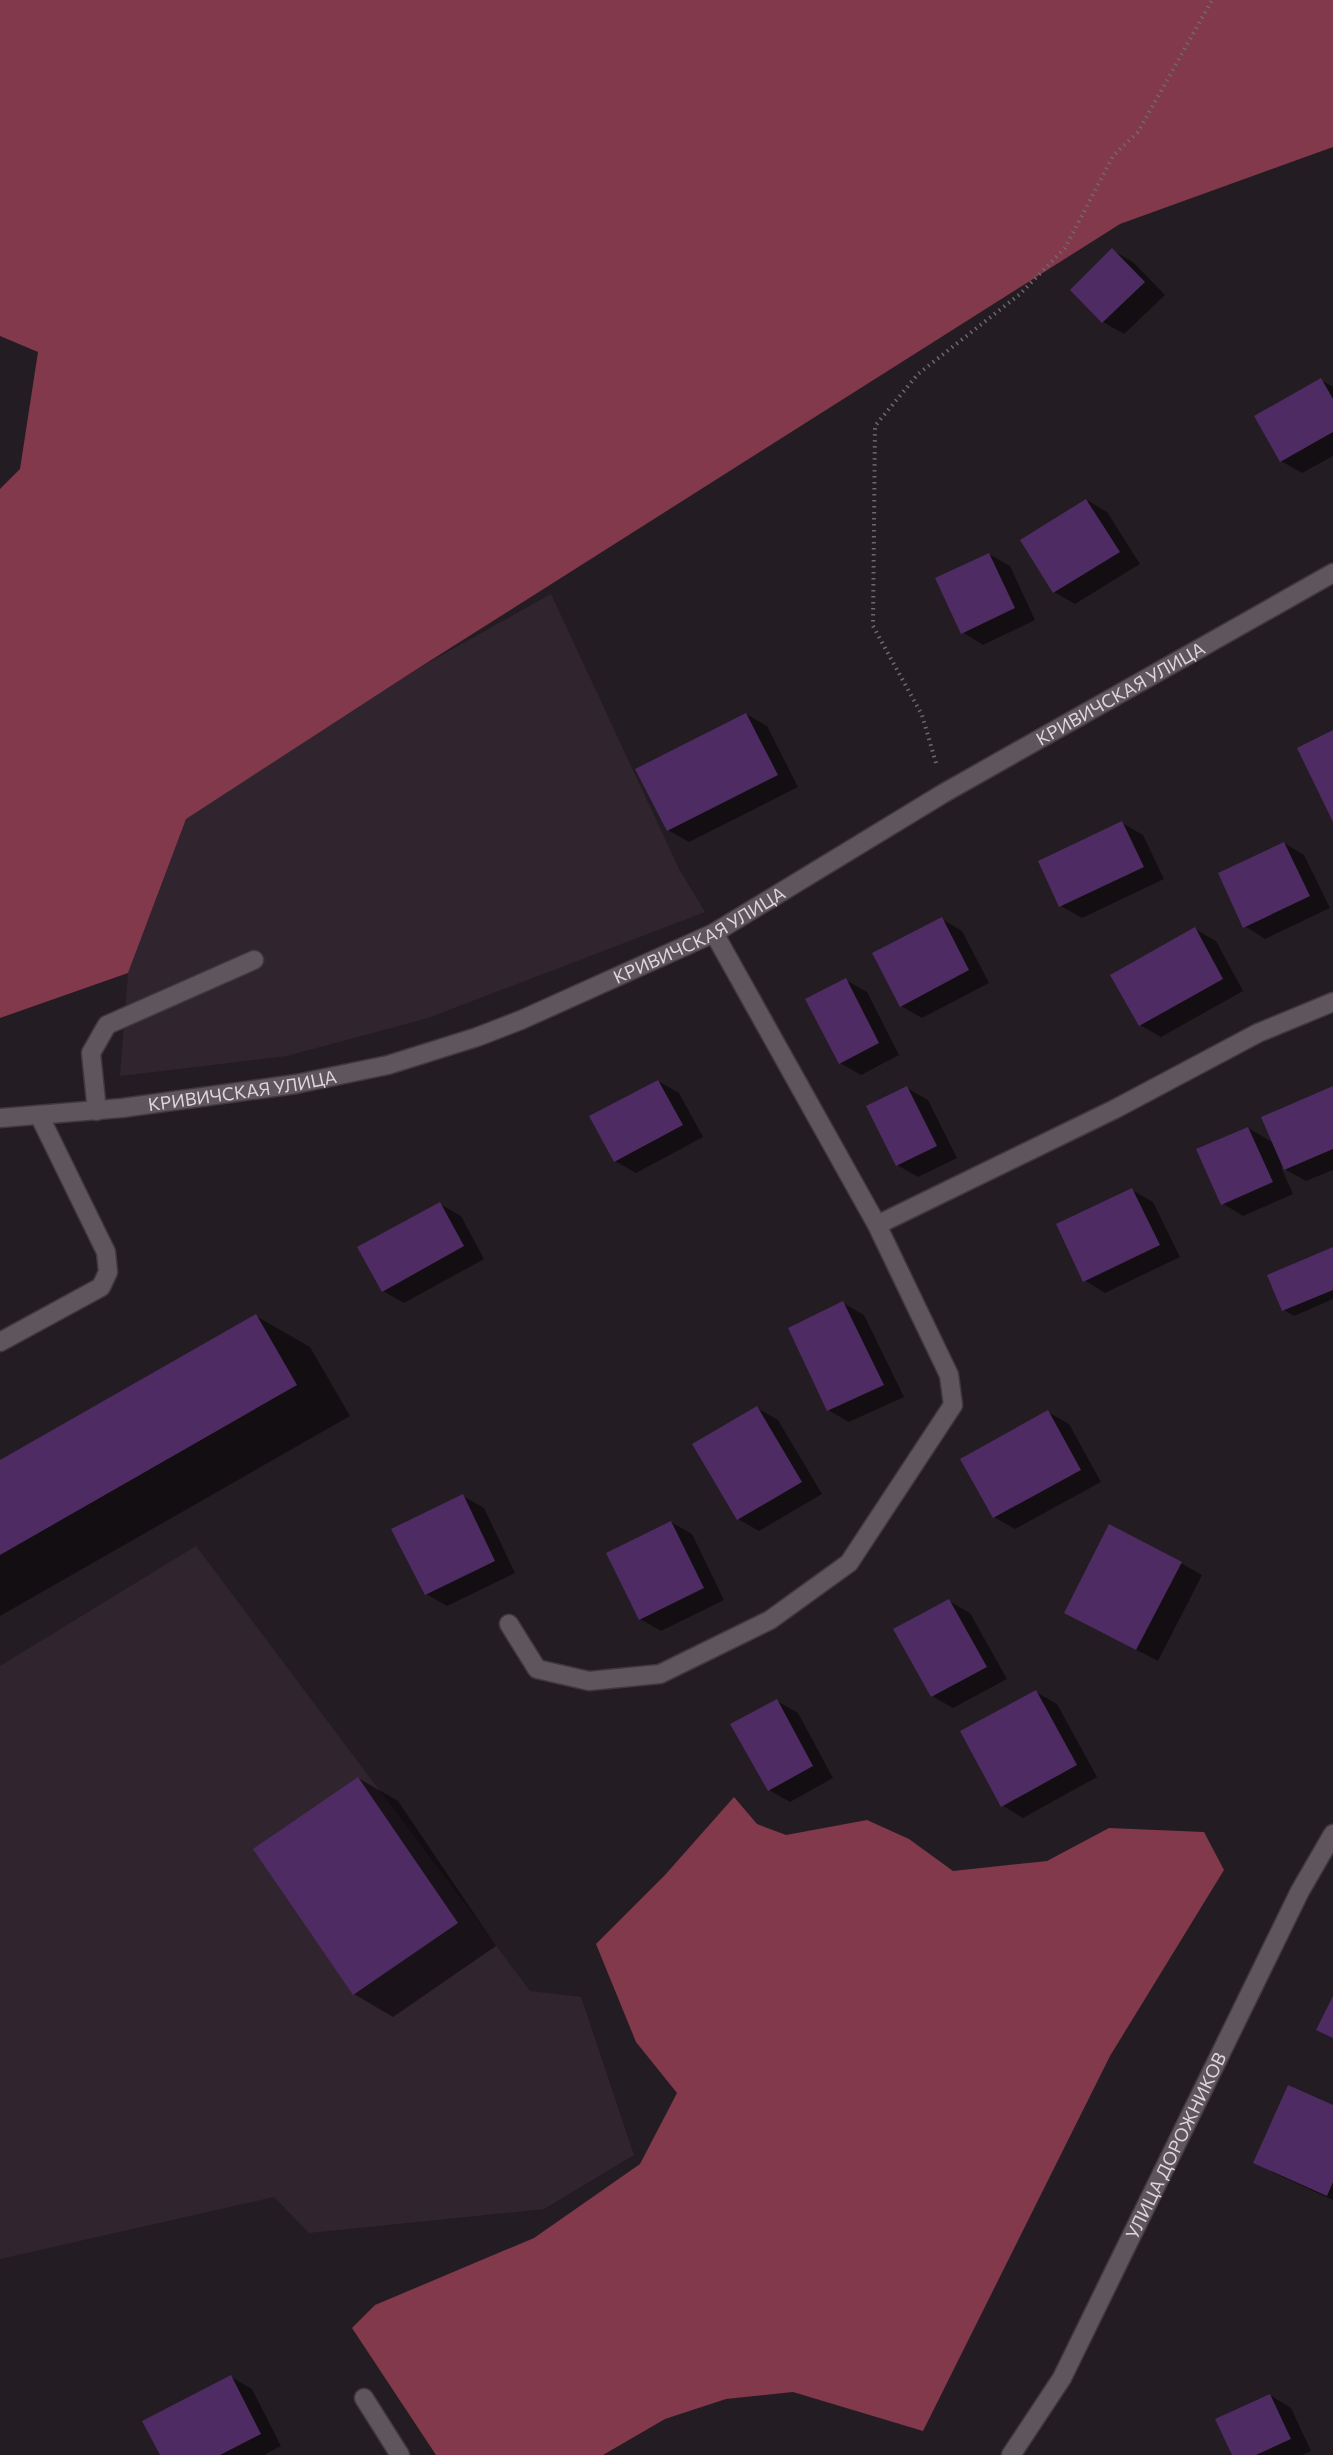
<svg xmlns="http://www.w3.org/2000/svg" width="1333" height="2455" font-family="Commissioner,sans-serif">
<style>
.built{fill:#30242f}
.forest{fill:#81394b}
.shadow{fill:#0007}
.building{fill:#4e2b63}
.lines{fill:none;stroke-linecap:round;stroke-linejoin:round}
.lane-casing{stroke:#3f393e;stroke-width:21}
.street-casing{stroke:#3f393e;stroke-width:21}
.secondary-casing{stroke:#3f393e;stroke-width:21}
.path{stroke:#6f686e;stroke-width:4;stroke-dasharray:1.5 4.5;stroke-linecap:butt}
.lane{stroke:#5e555d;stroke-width:18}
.street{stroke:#5e555d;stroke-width:18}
.secondary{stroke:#5e555d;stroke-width:18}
.labels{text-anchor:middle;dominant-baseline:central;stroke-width:4.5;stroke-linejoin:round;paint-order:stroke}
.street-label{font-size:18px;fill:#dcd6db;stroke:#1a131a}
</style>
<rect width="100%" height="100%" fill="#241c23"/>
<!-- built -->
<path class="built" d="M 551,594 L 679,869 L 705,912 L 428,1018 L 287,1056 L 120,1076 L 128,973 L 185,819 L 417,669 Z
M 196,1546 L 530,1991 L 581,1997 L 634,2155 L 544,2209 L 309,2233 L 274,2197 L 0,2259 L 0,1666 Z"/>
<!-- forest -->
<path class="forest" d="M 0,0 L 1333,0 L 1333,147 L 1120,224 L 417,669 L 186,819 L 128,973 L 0,1018 L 0,489 L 20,469 L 38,352 L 0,336 Z
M 734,1797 L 757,1824 L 786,1835 L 867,1820 L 909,1839 L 953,1871 L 1047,1861 L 1109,1828 L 1204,1832 L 1224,1870 L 1110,2056 L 923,2431 L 793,2392 L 726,2399 L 665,2419 L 603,2455 L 436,2455 L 352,2328 L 375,2305 L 534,2238 L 640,2164 L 677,2093 L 636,2042 L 596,1944 L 665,1875 Z"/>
<!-- shadow -->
<path class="shadow" d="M 1112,250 L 1133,262 L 1165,295 L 1124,334 L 1103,322 L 1072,290 Z
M 1321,380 L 1333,387 L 1333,456 L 1302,473 L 1281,461 Z
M 1087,500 L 1107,512 L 1140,564 L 1075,604 L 1054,592 Z
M 989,554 L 1010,566 L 1035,620 L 983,645 L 962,632 Z
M 746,714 L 767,726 L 798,787 L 689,842 L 668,830 Z
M 1122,823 L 1143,835 L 1164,879 L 1082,918 L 1061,906 Z
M 1284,843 L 1304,855 L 1330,908 L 1265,939 L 1245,926 Z
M 942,919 L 962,931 L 989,983 L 922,1018 L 901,1006 Z
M 1195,929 L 1216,941 L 1243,991 L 1161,1037 L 1140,1025 Z
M 846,980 L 867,992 L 899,1055 L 861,1075 L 840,1063 Z
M 658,1081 L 679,1093 L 703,1137 L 636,1173 L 615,1161 Z
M 907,1088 L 928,1100 L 957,1158 L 918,1177 L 897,1165 Z
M 1333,1088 L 1333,1170 L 1306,1181 L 1281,1167 L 1293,1194 L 1243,1216 L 1222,1203 L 1248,1128 L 1274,1143 Z
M 1132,1190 L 1153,1202 L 1180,1257 L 1105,1293 L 1084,1280 Z
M 440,1204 L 461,1216 L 484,1259 L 404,1303 L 383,1291 Z
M 1333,1249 L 1333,1299 L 1294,1316 L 1284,1310 Z
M 843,1303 L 864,1315 L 904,1397 L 849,1422 L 828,1410 Z
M 256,1316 L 310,1347 L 350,1416 L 0,1616 L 0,1462 Z
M 757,1408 L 778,1420 L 822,1494 L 759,1531 L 738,1519 Z
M 1048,1412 L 1069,1424 L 1101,1482 L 1015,1529 L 994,1517 Z
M 463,1496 L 484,1508 L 515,1573 L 447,1606 L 426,1594 Z
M 671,1522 L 692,1534 L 724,1600 L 661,1631 L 640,1619 Z
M 1181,1563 L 1202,1575 L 1158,1661 L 1086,1624 Z
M 949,1601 L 970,1613 L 1007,1679 L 953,1708 L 932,1696 Z
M 1036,1692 L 1057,1704 L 1097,1777 L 1023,1818 L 1002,1805 Z
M 777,1701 L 798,1713 L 833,1778 L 790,1802 L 769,1790 Z
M 358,1778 L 398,1801 L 496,1946 L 393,2017 L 354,1994 Z
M 1333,2107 L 1333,2200 L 1276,2174 L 1255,2162 Z
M 231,2377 L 252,2389 L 281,2446 L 264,2455 L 161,2455 Z
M 1270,2395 L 1291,2408 L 1311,2451 L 1302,2455 L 1233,2455 Z"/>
<!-- building -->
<path class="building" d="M 1112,248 L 1145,282 L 1102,323 L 1070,290 Z
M 1321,378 L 1333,399 L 1333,432 L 1280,462 L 1254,416 Z
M 1086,499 L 1120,552 L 1053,593 L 1020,540 Z
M 989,553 L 1015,608 L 961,634 L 935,578 Z
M 746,713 L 778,775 L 667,831 L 635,769 Z
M 1333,730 L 1333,822 L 1297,748 Z
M 1122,821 L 1144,867 L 1059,907 L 1038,861 Z
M 1284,842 L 1310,896 L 1243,928 L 1218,873 Z
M 942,917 L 969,970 L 900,1007 L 872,953 Z
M 1195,927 L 1223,979 L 1139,1026 L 1110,975 Z
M 846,978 L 879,1043 L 839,1064 L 805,999 Z
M 658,1080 L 683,1125 L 614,1162 L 589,1116 Z
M 907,1086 L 937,1146 L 896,1166 L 866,1106 Z
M 1333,1086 L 1333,1149 L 1284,1170 L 1261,1117 Z
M 1248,1127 L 1273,1182 L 1221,1205 L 1196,1149 Z
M 1132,1188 L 1160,1245 L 1083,1282 L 1056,1224 Z
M 440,1202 L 464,1246 L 382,1292 L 357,1247 Z
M 1333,1247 L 1333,1290 L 1282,1311 L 1267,1275 Z
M 843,1301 L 884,1385 L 827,1411 L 788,1328 Z
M 256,1314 L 297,1385 L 0,1555 L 0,1460 Z
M 757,1406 L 802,1482 L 737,1520 L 692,1444 Z
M 1048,1410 L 1081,1470 L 993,1518 L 960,1459 Z
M 463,1494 L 495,1561 L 425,1595 L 391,1529 Z
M 671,1521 L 704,1588 L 639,1620 L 606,1553 Z
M 1109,1524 L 1182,1562 L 1136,1650 L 1064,1613 Z
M 949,1599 L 987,1667 L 931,1697 L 893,1629 Z
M 1036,1690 L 1077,1765 L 1001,1807 L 960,1731 Z
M 777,1699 L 813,1766 L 768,1791 L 730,1724 Z
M 358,1777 L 458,1923 L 353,1995 L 253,1849 Z
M 1333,1996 L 1333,2038 L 1316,2030 Z
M 1288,2085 L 1333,2105 L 1333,2182 L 1327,2196 L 1253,2163 Z
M 231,2375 L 261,2434 L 220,2455 L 160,2455 L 142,2421 Z
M 1270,2394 L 1291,2439 L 1256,2455 L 1232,2455 L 1215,2419 Z"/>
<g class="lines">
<!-- lane casing -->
<g class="lane-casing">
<path id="lane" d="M 97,1111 L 91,1053 L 107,1025 L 254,960
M 877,1225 L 1115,1109 L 1258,1033 L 1333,1002
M 0,1342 L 101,1287 L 108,1272 L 106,1252 L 39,1115
M 509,1624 L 537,1669 L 589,1681 L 660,1674 L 770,1620 L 849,1563 L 953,1405 L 949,1375 L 877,1225 L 714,933
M 364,2398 L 400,2455"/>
</g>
<!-- street casing -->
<g class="street-casing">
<g id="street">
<path id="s1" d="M 1011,2455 L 1062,2378 L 1300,1891 L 1333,1834"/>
</g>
</g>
<!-- secondary casing -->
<g class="secondary-casing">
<g id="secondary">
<path id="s2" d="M 0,1118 L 122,1108 L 296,1084 L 388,1065 L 477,1037 L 521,1020 L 714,933 L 944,793 L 1333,573"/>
</g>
</g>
<!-- path -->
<path class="path" d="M 936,763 L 922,715 L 873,626 L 875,426 L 918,374 L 1020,294 L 1065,248 L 1113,156 L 1138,132 L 1212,0"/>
<!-- lane -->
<use href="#lane" class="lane"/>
<!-- street -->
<use href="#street" class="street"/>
<!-- secondary -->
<use href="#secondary" class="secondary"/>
</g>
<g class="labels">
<!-- street labels -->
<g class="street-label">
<text stroke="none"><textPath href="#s2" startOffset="1216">КРИВИЧСКАЯ УЛИЦА</textPath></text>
<text stroke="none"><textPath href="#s2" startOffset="730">КРИВИЧСКАЯ УЛИЦА</textPath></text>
<text stroke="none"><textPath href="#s2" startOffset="244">КРИВИЧСКАЯ УЛИЦА</textPath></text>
<text stroke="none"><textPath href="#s1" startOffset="351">УЛИЦА ДОРОЖНИКОВ</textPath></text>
</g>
</g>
</svg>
